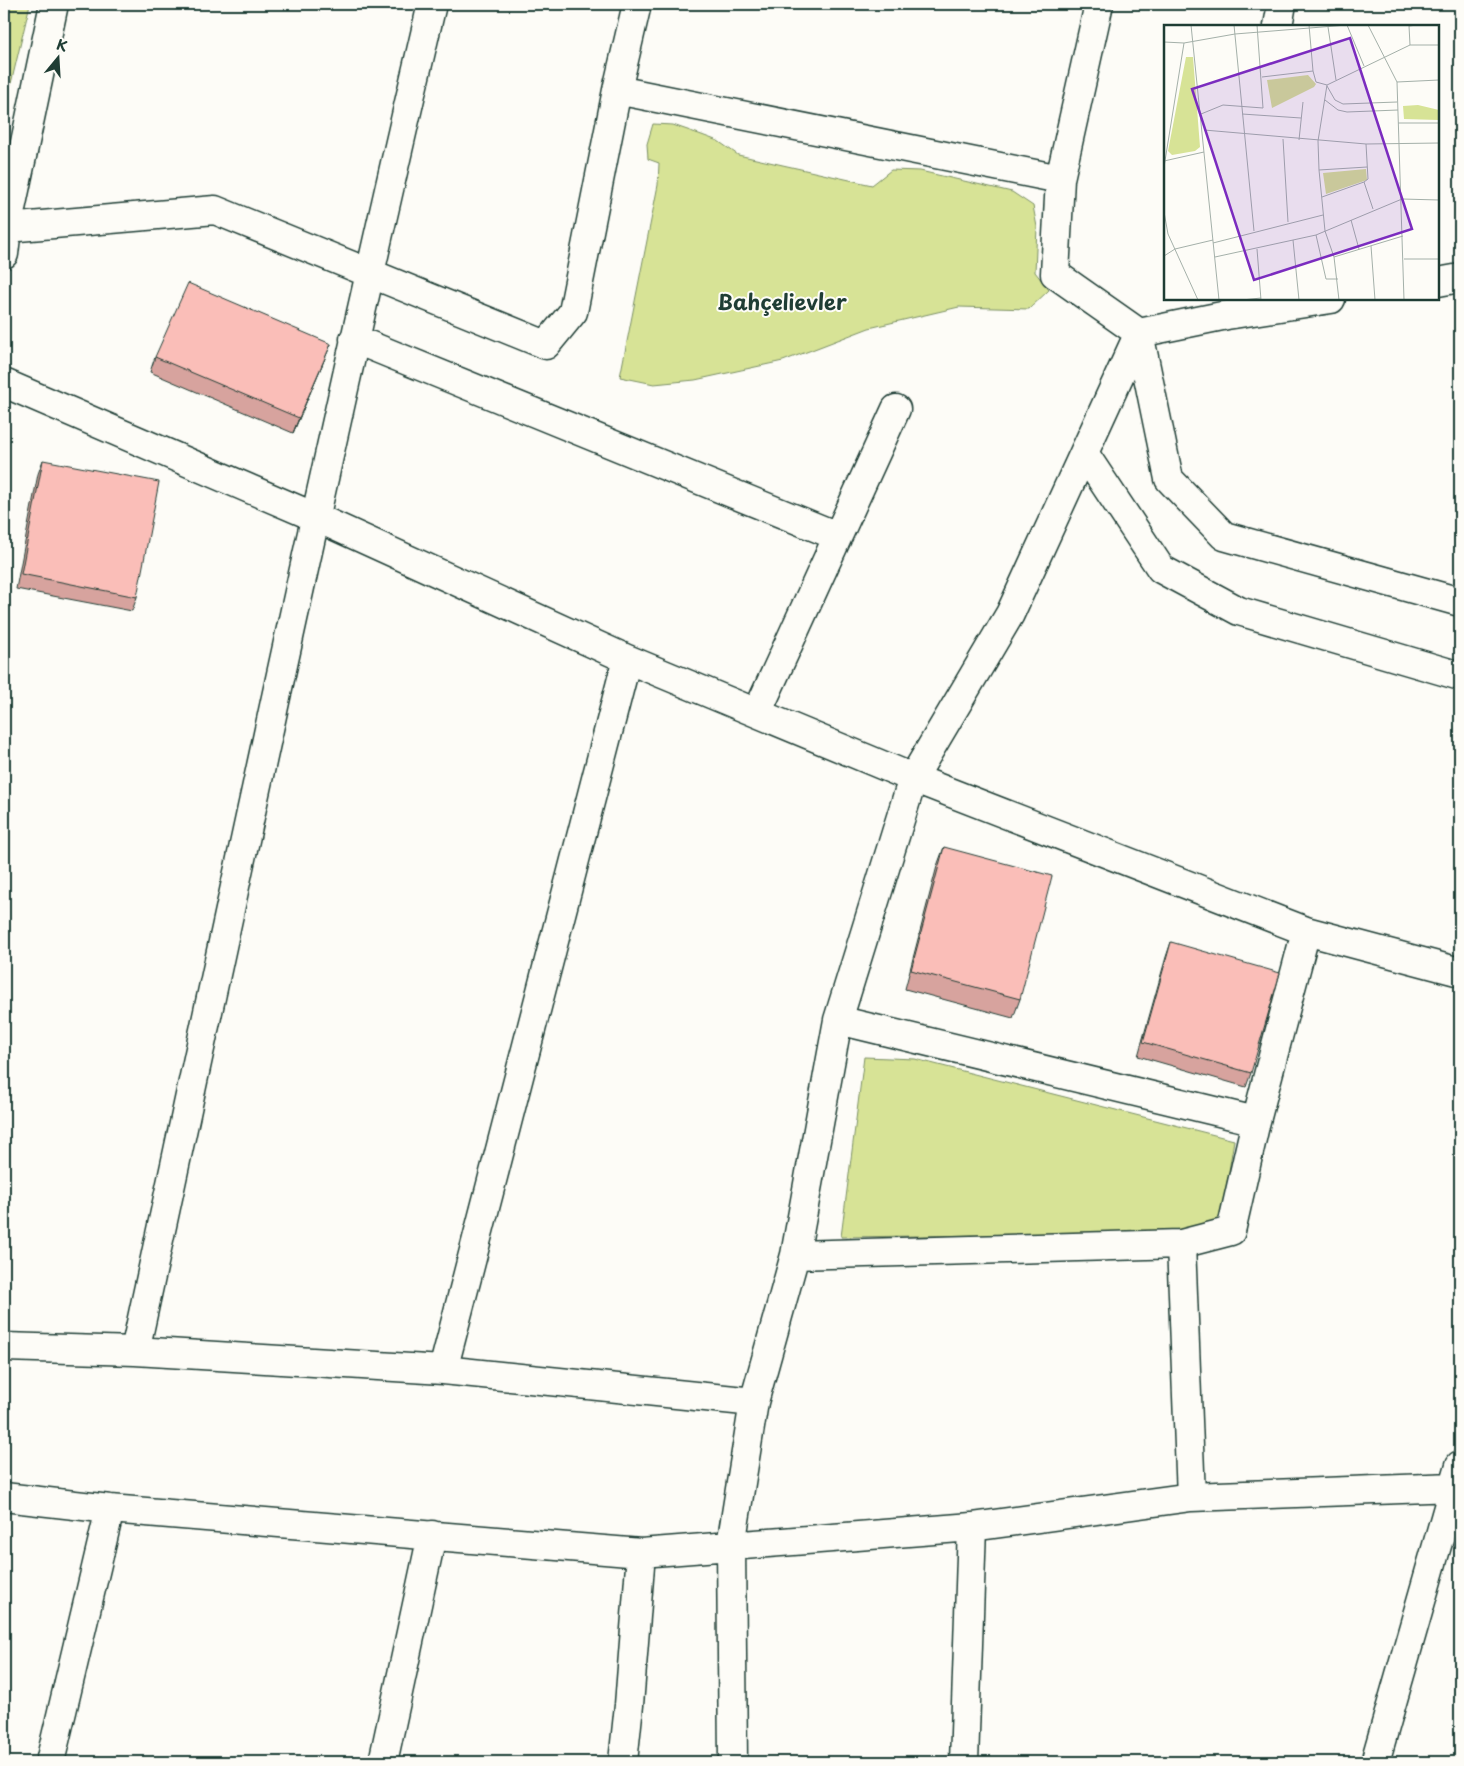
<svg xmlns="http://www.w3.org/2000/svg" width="1464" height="1766" font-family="'Playpen Sans',sans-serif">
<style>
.green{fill:#d7e396;stroke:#7b9065}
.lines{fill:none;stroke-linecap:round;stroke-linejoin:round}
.minor-casing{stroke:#1f3d34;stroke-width:31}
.minor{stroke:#fdfcf7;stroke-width:28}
.wall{fill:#d7a39e;stroke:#1f3d34}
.shaded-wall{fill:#af8581;stroke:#1f3d34}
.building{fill:#fabeb8;stroke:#1f3d34}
.labels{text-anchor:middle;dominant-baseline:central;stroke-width:4;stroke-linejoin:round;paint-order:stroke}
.district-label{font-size:21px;font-weight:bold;fill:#1f3d34;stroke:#fdfcf7}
.inset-road{fill:none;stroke:#a4b0a9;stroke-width:1}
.view{fill:#7b2cbf;fill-opacity:0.15;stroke:#7b2cbf;stroke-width:2.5}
.inset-edge{fill:none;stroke:#1f3d34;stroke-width:2.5}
</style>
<rect width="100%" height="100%" fill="#fdfcf7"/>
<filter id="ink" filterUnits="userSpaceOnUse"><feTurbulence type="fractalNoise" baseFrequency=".02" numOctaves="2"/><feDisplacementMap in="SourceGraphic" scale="10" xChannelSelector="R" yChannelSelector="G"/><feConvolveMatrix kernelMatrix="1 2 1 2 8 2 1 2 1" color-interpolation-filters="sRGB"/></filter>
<g filter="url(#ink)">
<!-- green -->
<path class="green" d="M 4,4 L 30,4 L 4,113 Z
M 653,124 L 673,125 L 699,134 L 718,141 L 738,155 L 872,185 L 891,170 L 920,171 L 1012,192 L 1033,206 L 1037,227 L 1035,272 L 1049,290 L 1029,309 L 959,307 L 869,328 L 783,361 L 695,380 L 654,384 L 620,377 L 658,185 L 659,163 L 648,159 L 647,144 Z
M 864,1057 L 915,1059 L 1234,1140 L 1219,1232 L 841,1237 Z"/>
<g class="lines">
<!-- minor casing -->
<g class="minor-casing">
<path id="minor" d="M 1278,26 L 1282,4
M 617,90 L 1060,179 L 1055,274 L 1139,333 L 1227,315 L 1331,299
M 1060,179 L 1099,4
M 7,228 L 215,210 L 546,345 L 573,312 L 617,90 L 637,4
M 4,254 L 7,228 L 54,4
M 1438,282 L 1460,278
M 1139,333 L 1169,479 L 1224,536 L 1460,602
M 354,339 L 837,536
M 4,383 L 315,517 L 627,659 L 913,778 L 1306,931 L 1460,972
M 1084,453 L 1161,569 L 1239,611 L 1460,676
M 757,713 L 896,409
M 838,1020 L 1256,1121
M 795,1255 L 1181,1244
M 4,1347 L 135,1351 L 443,1370 L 754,1402
M 135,1351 C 232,901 327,451 432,4
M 443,1370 L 627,659
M 4,1497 L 110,1509 L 641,1553 L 972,1527 L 1191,1497 L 1454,1487 L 1460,1489
M 1191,1497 L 1181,1244 L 1231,1231 L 1256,1121 L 1306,931
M 50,1762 L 110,1509
M 383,1762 L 432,1535
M 623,1762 L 629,1705 L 641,1553
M 733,1762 L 731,1545 L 754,1402 L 795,1255 L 838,1020 L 913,778 L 1010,614 L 1139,333
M 964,1762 L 972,1527
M 1375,1762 L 1460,1465"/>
</g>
<!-- minor -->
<use href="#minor" class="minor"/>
</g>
<!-- wall -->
<path class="wall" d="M 155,357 L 325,358 L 293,433 L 150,372 Z
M 43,460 L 137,597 L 132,611 L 16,589 L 38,474 Z
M 944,847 L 1020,999 L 1013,1018 L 905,989 L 937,866 Z
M 1171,942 L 1251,1073 L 1246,1087 L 1138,1056 L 1166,957 Z"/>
<!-- shaded-wall -->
<path class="shaded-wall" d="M 331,344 L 325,358 L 293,433 L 299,418 Z"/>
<!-- building -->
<path class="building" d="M 188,283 L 331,344 L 299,418 L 155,357 Z
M 43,460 L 159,482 L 137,597 L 21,574 Z
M 944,847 L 1052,876 L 1020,999 L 911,970 Z
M 1171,942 L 1280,973 L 1251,1073 L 1143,1042 Z"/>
</g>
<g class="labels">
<!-- district labels -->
<g class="district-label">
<text x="782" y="301">Bahçelievler</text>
</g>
</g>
<!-- overview -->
<g transform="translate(1164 25)">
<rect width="275" height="275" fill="#fdfcf7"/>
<path d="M 22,32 L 29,32 L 36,122 L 31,126 L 8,130 L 4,126 ZM 144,50 L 152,59 L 150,62 L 108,83 L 103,55 ZM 254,80 L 275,85 L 275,95 L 240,94 L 239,81 ZM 202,144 L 203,155 L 162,169 L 159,148 Z" fill="#d7e396"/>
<path class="inset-road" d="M 27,0 L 55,275M 70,0 L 90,206M 145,0 L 149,46M 183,0 L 200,41M 204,0 L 233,57 L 240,275M 164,2 L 172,55M 0,17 L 20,18M 246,20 L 245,1 L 253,0M 98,52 L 149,46 L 152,57 L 163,60 L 246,20 L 275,20M 233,57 L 275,55M 163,60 L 154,116 L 155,145 L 161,206 L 170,232 L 175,275M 163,61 L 171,75 L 179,79 L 233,77M 161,75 L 174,85 L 183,87 L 234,85M 37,89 L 59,80 L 99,83 L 93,0M 78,89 L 137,93M 234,98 L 275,98M 40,105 L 202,119 L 275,118M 119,114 L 124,197M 135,115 L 139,77M 202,119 L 204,154 L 200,157 L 209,184M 0,136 L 40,127M 0,142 L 20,18 L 71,9 L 183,0M 155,145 L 203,142M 158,172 L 200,157M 0,187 L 4,209 L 34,275M 187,195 L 195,224M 152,210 L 162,254 L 174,254M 129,215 L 135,275M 49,218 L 159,190M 207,221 L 211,275M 93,224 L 97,275M 0,231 L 11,224 L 49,215M 51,232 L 152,210 L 238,174 L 275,175M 170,232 L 239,211M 240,234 L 275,234M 78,275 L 97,273M 275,275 L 275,255"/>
<path class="view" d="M 186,13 L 248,204 L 90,255 L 28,64 Z"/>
<rect width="275" height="275" class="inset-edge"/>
</g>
<!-- margin -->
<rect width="1464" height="1766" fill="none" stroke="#fdfcf7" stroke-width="20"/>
<rect x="10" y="10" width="1444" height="1746" fill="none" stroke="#1f3d34" stroke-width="2" filter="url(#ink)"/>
<!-- north arrow -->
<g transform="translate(58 58) rotate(18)" stroke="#fdfcf7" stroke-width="4" paint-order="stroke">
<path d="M0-4L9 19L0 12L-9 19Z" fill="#1f3d34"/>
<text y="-8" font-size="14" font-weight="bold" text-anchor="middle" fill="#1f3d34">K</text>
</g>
</svg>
